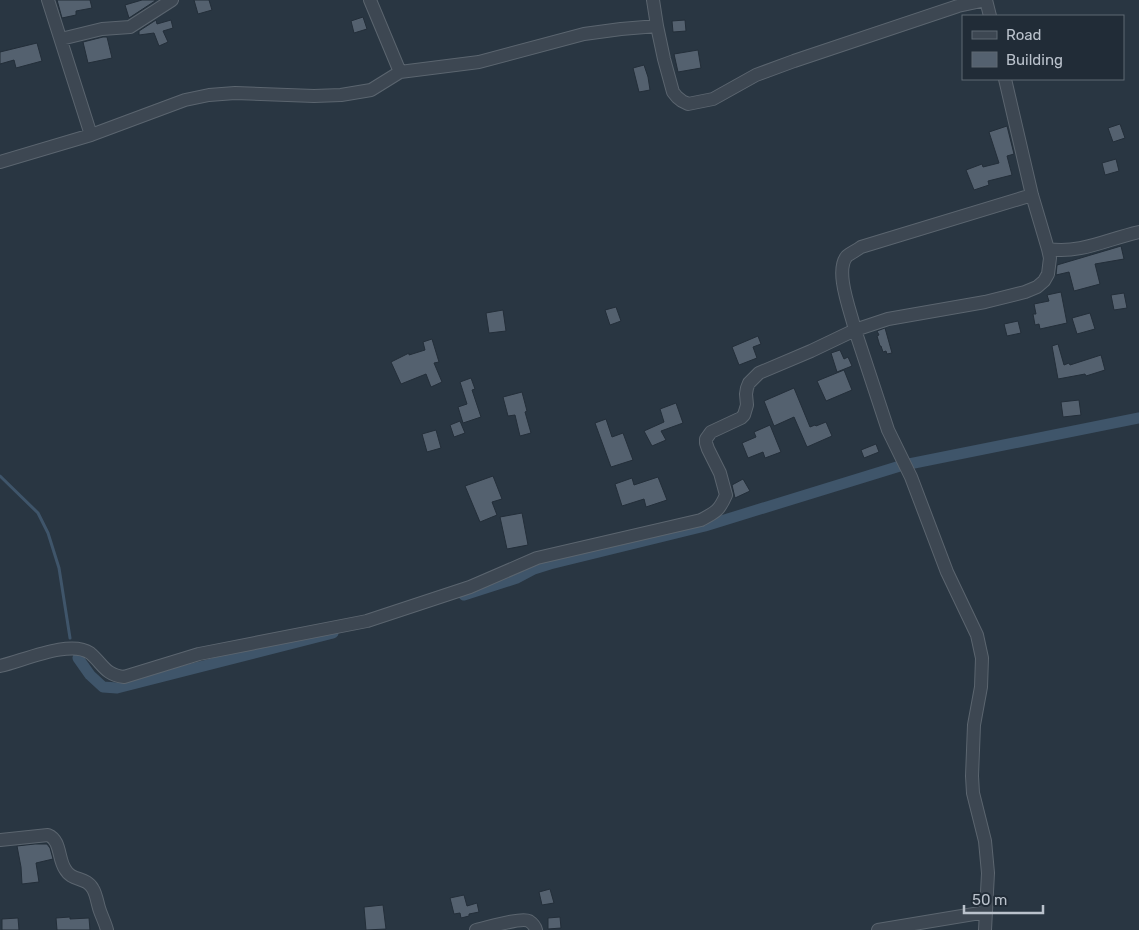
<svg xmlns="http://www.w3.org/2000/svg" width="1139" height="930" font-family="Rubik,sans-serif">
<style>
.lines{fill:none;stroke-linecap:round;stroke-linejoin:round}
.stream{stroke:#3f556a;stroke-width:3}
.canal{stroke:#3f556a;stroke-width:11}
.building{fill:#54616f;stroke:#232e39}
.minor-casing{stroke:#5b656f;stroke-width:14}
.minor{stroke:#3d4752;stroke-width:12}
</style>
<rect width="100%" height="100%" fill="#293642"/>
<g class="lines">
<!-- stream -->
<path class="stream" d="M 0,476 L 38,513 L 48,533 L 59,568 L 70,638"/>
<!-- canal -->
<path class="canal" d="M 909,464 L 1139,418
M 464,595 L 517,578 L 534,569 L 550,564 L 705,526 L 900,466
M 78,658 L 90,675 L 103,687 L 117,688 L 333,633"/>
</g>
<!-- building -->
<path class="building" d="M 57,0 L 90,0 L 92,8 L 76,11 L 76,15 L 62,18 Z
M 142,0 L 155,0 L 155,1 L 129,18 L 125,5 Z
M 194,0 L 209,0 L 212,10 L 198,14 Z
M 363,17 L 367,29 L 354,33 L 351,21 Z
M 156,20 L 157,24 L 171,20 L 173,28 L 163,31 L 168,42 L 159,46 L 154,33 L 139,35 L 139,31 Z
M 685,20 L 686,31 L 673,32 L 672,21 Z
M 103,37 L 107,37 L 112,58 L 88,63 L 83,42 Z
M 37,43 L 42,61 L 16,68 L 14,60 L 0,64 L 0,52 Z
M 698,50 L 701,68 L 678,72 L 674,54 Z
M 644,65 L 648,77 L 650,90 L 639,92 L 633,68 Z
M 1120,124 L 1125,138 L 1113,142 L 1108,128 Z
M 1007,126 L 1014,154 L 1007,156 L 1012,175 L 988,181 L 989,185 L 974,190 L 966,170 L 982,164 L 983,167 L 999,163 L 989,132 Z
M 1116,159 L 1119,171 L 1105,175 L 1102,163 Z
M 1121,246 L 1124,259 L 1095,264 L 1100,284 L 1074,291 L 1069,272 L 1056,275 L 1057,265 L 1111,249 Z
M 1061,292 L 1067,323 L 1040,329 L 1039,324 L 1035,325 L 1033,314 L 1036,314 L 1034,304 L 1049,301 L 1047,295 Z
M 1124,293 L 1127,308 L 1114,310 L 1111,295 Z
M 616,307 L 621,321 L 610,325 L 605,310 Z
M 503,310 L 506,331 L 489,333 L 486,313 Z
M 1090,313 L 1095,329 L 1077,334 L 1072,318 Z
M 1018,321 L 1021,333 L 1007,336 L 1004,324 Z
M 885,328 L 892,353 L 887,354 L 886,351 L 883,352 L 881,346 L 880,346 L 877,336 L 879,335 L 877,331 Z
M 758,336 L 761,344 L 753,347 L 757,358 L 739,365 L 732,347 Z
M 432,339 L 439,362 L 434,363 L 442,382 L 431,387 L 426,374 L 401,384 L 391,362 L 409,353 L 409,355 L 425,350 L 423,342 Z
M 1058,344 L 1064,365 L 1069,363 L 1070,365 L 1101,355 L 1105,370 L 1086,376 L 1085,374 L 1058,379 L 1052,346 Z
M 840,350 L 844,359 L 848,357 L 852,366 L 837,372 L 831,353 Z
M 844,370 L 852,390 L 826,401 L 817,381 Z
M 471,378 L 475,389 L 472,390 L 481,417 L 463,423 L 458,407 L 467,404 L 460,382 Z
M 794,388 L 810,427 L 815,425 L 816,426 L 826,422 L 832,436 L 807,447 L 794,417 L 774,426 L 764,401 Z
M 522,392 L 527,411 L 525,412 L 531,433 L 520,436 L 515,415 L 508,416 L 503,397 Z
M 1079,400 L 1081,415 L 1063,417 L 1061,402 Z
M 676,403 L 683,423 L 661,431 L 666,440 L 652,446 L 644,431 L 664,422 L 660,409 Z
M 606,419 L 612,437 L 623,433 L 633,460 L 611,467 L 595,423 Z
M 460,421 L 465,433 L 454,437 L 450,425 Z
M 770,425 L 781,452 L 765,458 L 763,452 L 748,458 L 742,443 L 756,437 L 754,432 Z
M 436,430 L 441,448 L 427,452 L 422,434 Z
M 876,444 L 879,452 L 864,458 L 861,450 Z
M 493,476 L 502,499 L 492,502 L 497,515 L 480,522 L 465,486 Z
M 658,477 L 667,500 L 646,507 L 644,499 L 622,506 L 615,484 L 632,478 L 634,485 Z
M 743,479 L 750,491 L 735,498 L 732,485 Z
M 522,513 L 528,545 L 507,549 L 500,517 Z
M 35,844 L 47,844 L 50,848 L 53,859 L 36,863 L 39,882 L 22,884 L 21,867 L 17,846 Z
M 550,889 L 554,903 L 542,905 L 539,892 Z
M 464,895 L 467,906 L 477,903 L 479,912 L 469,914 L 469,916 L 461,918 L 460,913 L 454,914 L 450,898 Z
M 383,905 L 386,929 L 366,930 L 364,907 Z
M 70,917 L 70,919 L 89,918 L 90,930 L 57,930 L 56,918 Z
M 560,917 L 561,928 L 548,929 L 548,918 Z
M 18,918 L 19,930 L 2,930 L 2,919 Z"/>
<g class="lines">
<!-- minor casing -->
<g class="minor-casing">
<path id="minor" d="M 48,0 L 91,135
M 370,0 L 400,72
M 653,0 L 657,26
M 986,0 L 990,16
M 61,39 L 102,29 L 130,27 L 172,0
M 0,162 L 91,135 L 185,100 L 209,95 L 235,93 L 314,96 L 341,95 L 371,90 L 400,72 L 479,62 L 584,34 L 621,29 L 657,26 L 664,59 L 673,92 L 677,97 L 682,101 L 688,104 L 713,99 L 756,75 L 794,61 L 958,6 L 986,0
M 1048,249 C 1081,254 1107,239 1139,232
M 0,666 C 23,661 70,639 90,653 C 103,664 105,675 124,677 L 199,654 L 367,621 L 470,587 L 537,558 L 701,520 C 716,512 719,511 726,495 L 720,473 L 708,449 L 706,443 L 706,439 L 711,432 L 741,418 L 744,415 L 747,405 L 746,394 L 747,388 L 749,383 L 759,373 L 811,351 L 855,330 C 851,312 834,271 847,256 C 851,253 857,250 861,247 L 1032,195
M 0,840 L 48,835 C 61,840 58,859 65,869 C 72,882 86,876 93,889 C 96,894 97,901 99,908 C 101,915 105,922 107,930
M 476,930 C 486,928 521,917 529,921 C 532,923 535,926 536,930
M 878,930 L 986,912
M 985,930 L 988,873 L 985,841 L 973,793 L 972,776 L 974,725 L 981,687 L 982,658 L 977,635 L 947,572 L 911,477 L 888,430 L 855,330 L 888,319 L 985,302 L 1025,292 L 1037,287 L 1044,281 L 1048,274 L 1050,258 L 1048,249 L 1032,195 L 1005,79"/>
</g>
<!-- minor -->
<use href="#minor" class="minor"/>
</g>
<!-- legend -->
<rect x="962" y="15" width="162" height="65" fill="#212c37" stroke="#5e6873"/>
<rect x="972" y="31" width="25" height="8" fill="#3d4752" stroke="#5e6873"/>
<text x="1006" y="40" font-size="15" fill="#bac2cc">Road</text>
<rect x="972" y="52" width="25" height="15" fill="#54616f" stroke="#5e6873"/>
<text x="1006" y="65" font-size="15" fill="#bac2cc">Building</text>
<!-- scale -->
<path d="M964 905v8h79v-8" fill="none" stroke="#bac2cc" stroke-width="2.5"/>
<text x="972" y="905" font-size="15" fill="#bac2cc" stroke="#212c37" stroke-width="4" paint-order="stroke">50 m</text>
</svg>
